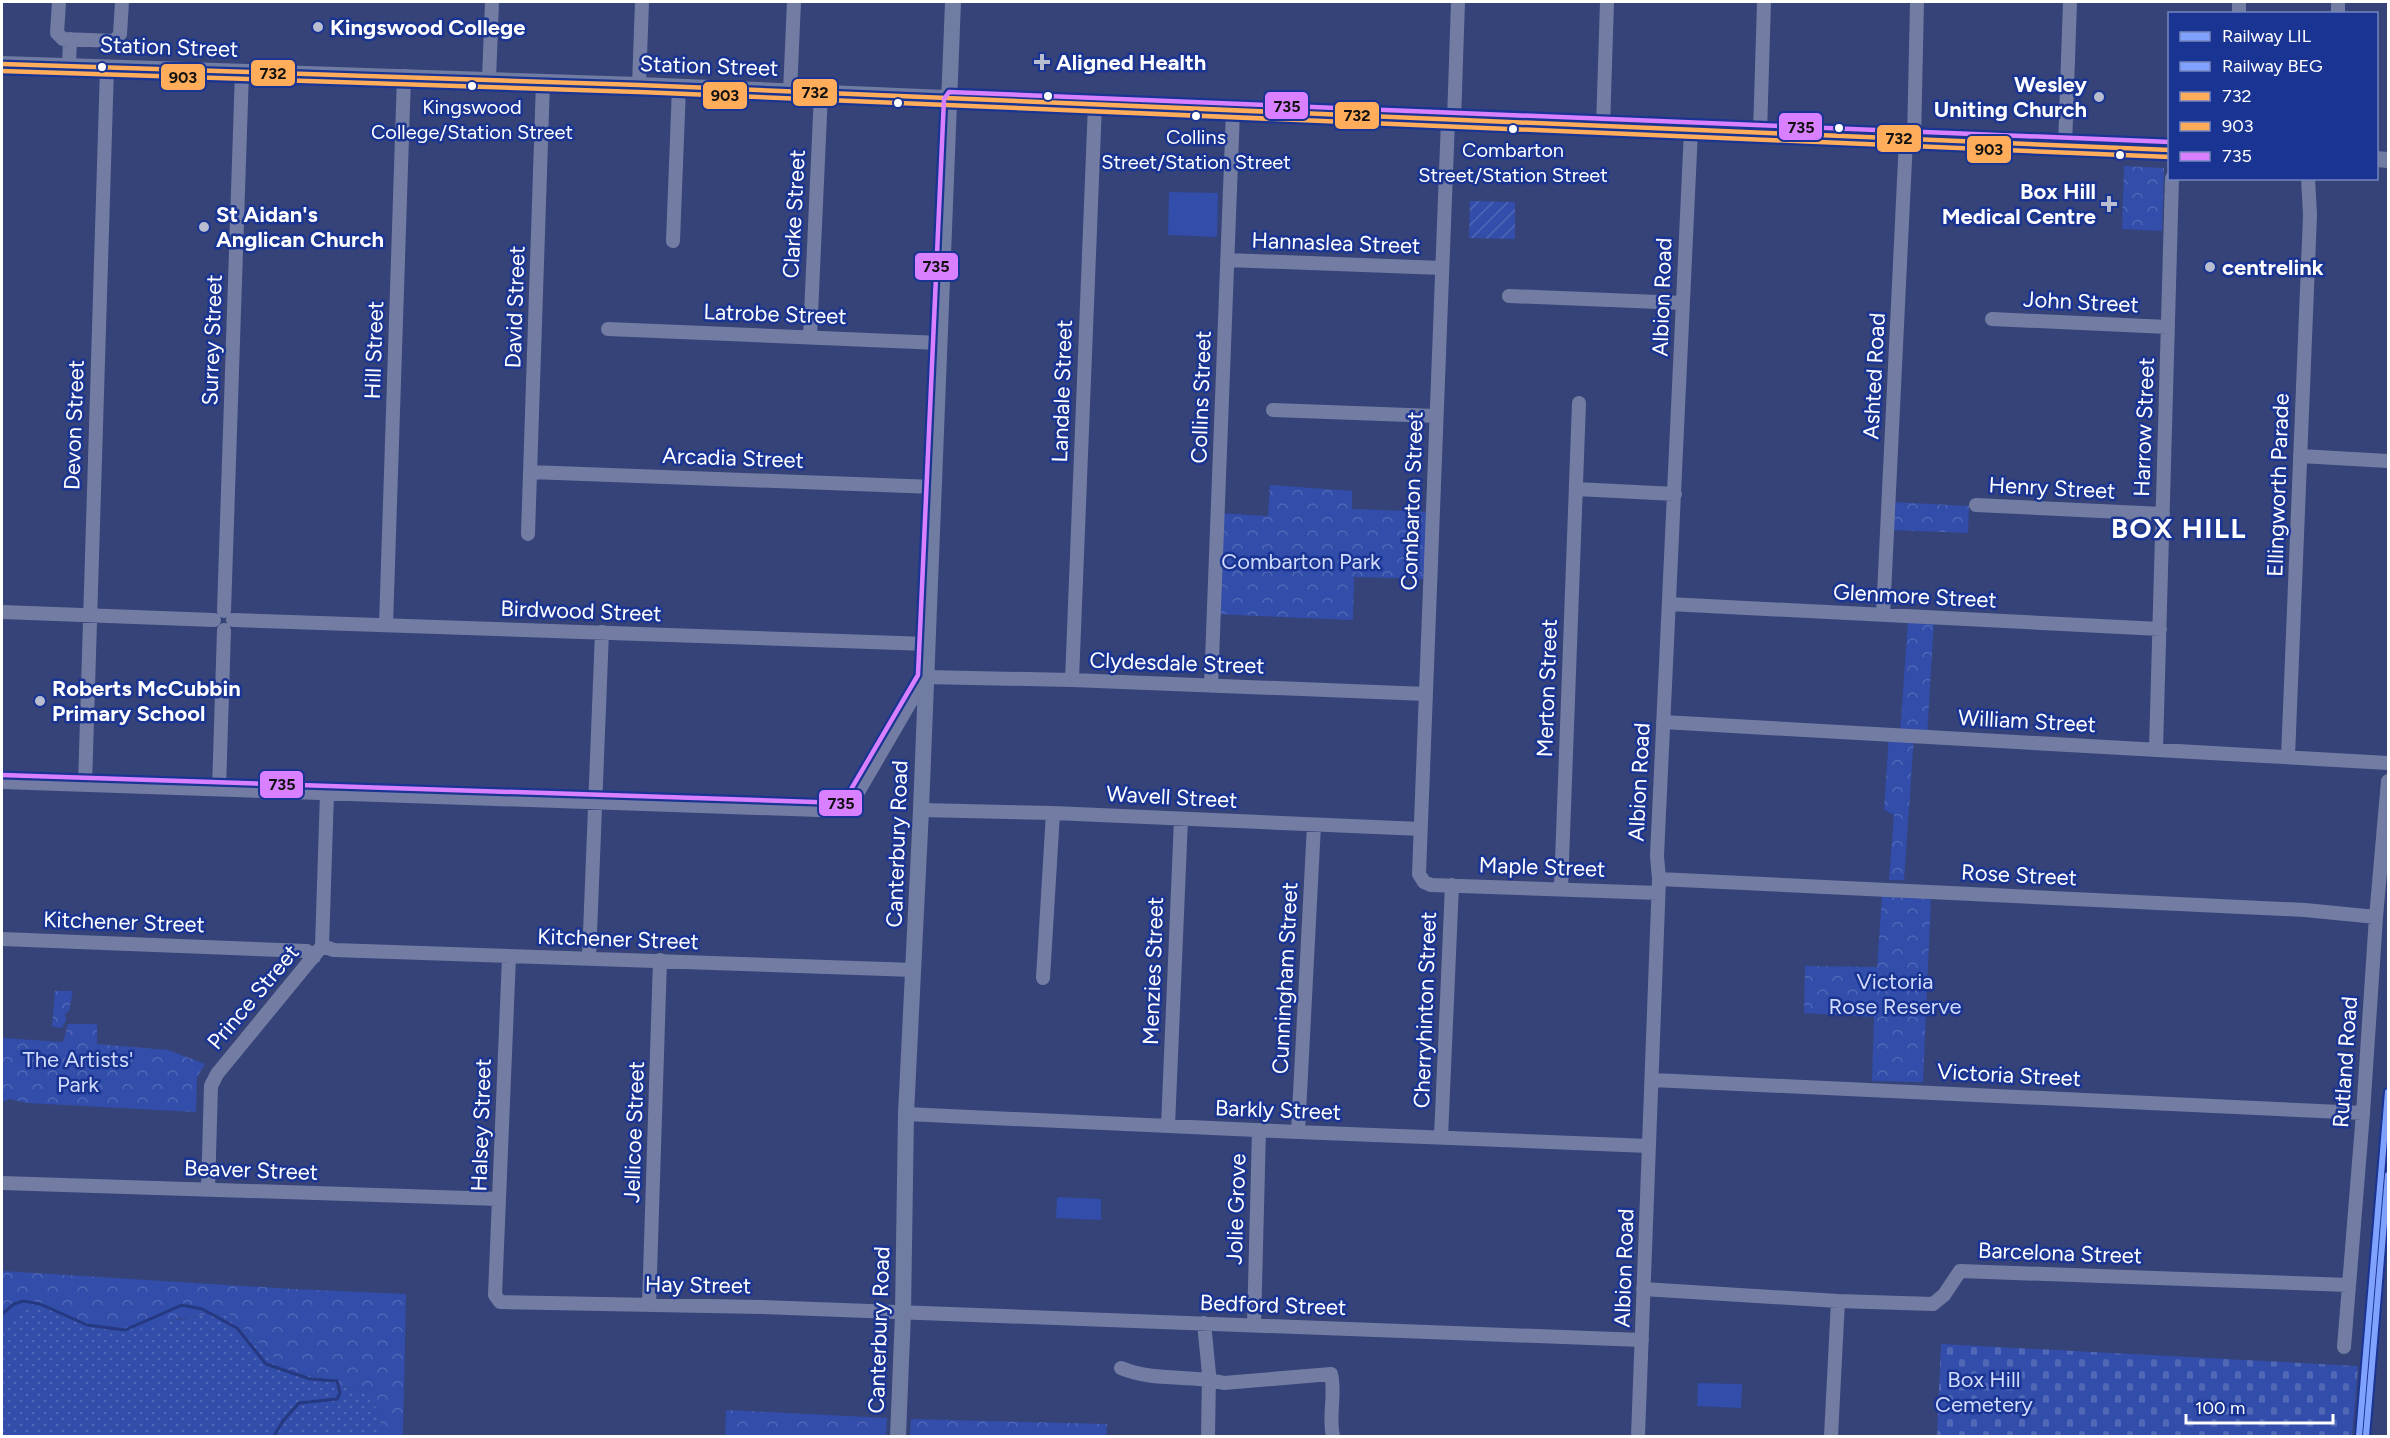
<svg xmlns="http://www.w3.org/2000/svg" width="2390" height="1438" font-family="Figtree,sans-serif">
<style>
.grass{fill:url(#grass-dots)}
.forest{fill:url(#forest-crowns)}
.cemetery{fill:url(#cemetery-stones)}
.garden{fill:url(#garden-furrows)}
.pitch{fill:#324daa}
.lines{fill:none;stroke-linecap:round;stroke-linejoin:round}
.stream{stroke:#263980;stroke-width:3}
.minor{stroke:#737da3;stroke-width:14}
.major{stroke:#717ca2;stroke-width:16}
.bus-1-casing{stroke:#1a3493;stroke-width:9}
.bus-2-casing{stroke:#1a3493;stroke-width:9}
.bus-3-casing{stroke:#1a3493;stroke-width:9}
.bus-1{stroke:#ffad5a;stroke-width:4.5}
.bus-2{stroke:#ffad5a;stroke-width:4.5}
.bus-3{stroke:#d880ff;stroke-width:4.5}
.rail-1-casing{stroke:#1a3493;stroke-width:10}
.rail-2-casing{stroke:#1a3493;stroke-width:10}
.rail-1{stroke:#80a2ff;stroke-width:6}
.rail-2{stroke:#80a2ff;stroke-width:6}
.poi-dot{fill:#b8bdd0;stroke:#1a3493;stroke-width:2}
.bus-dot{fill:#fff;stroke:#1a3493;stroke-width:2}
.labels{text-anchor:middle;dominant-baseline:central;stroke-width:5;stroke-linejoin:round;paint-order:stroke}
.bus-label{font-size:20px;fill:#fff;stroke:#1a3493}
.poi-label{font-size:22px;font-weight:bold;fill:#fff;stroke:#1a3493;text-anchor:start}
.street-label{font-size:22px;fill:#fff;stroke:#1a3493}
.park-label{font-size:22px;fill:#d1dbfb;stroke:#1a3493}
.district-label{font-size:28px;font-weight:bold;letter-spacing:1.5px;fill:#fff;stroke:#1a3493}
.line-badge{stroke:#1a3493;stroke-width:2}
.pale-badge-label{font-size:16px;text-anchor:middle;font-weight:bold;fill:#111}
</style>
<defs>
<pattern id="grass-dots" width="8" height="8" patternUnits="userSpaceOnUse" patternTransform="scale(1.5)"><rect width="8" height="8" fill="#324daa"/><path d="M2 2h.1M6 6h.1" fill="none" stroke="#5168b7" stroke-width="1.8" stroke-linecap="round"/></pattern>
<pattern id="forest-crowns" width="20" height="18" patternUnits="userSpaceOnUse" patternTransform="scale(1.5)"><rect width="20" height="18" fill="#324daa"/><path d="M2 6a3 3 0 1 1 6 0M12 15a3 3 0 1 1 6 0" fill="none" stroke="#5168b7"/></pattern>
<pattern id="cemetery-stones" width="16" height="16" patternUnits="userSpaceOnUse" patternTransform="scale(1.5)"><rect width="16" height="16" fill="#324daa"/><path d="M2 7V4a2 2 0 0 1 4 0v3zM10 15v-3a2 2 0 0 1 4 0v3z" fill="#5168b7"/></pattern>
<pattern id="garden-furrows" width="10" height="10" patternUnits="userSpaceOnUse" patternTransform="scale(1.5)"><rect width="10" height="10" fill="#324daa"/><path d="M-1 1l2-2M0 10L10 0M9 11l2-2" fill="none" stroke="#5168b7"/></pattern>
</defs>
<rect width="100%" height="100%" fill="#354378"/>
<!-- grass -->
<path class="grass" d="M 25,1307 L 49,1307 L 73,1315 L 154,1324 L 208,1314 L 230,1315 L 288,1371 L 310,1375 L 363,1392 L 379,1411 L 382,1436 L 5,1436 L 2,1435 L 2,1328 Z"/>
<!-- forest -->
<path class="forest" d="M 2124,166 L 2164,168 L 2162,231 L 2122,229 Z
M 1270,485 L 1352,491 L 1352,509 L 1433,512 L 1430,579 L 1354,577 L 1353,620 L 1213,614 L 1217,513 L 1268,516 Z
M 1892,502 L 1969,506 L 1968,533 L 1890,530 Z
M 1908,620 L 1934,621 L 1927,737 L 1914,736 L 1904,880 L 1889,880 L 1894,815 L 1884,810 L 1889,735 L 1900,735 Z
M 1882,896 L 1931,899 L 1923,1082 L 1872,1081 L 1874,1017 L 1804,1013 L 1805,966 L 1877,967 Z
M 55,991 L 73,991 L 69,1011 L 65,1014 L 66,1020 L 62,1028 L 52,1027 Z
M 68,1024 L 97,1024 L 97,1044 L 168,1050 L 205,1064 L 197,1077 L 196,1112 L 27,1103 L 10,1099 L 2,1102 L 2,1038 L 63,1042 Z
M 2,1271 L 294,1289 L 406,1294 L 403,1436 L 382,1436 L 379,1411 L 363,1392 L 310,1375 L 288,1371 L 230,1315 L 208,1314 L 177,1319 L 128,1332 L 100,1328 L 49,1307 L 25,1307 L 2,1328 Z
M 726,1410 L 887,1418 L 886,1436 L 725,1436 Z
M 911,1419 L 1107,1424 L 1106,1436 L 910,1436 Z"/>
<!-- cemetery -->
<path class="cemetery" d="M 1941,1344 L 2358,1366 L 2352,1436 L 1937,1436 Z"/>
<!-- garden -->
<path class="garden" d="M 1470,201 L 1515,202 L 1515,239 L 1469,238 Z"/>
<!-- pitch -->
<path class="pitch" d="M 1169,192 L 1218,193 L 1217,237 L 1168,235 Z
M 1057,1197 L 1101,1199 L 1101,1220 L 1056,1218 Z
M 1698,1383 L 1742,1384 L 1741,1408 L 1697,1406 Z"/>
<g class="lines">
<!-- stream -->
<path class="stream" d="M 2,1314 L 14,1304 L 23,1301 L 40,1304 L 87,1325 L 125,1330 L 182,1305 L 202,1309 L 237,1328 L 266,1364 L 310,1379 L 337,1381 L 340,1393 L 337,1399 L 299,1403 L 283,1421 L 274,1436"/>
<!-- minor -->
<path class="minor" d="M 59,2 L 57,33 L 63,39 L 115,41 L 120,34 L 122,2
M 2239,14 L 2239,2
M 2338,14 L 2338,2
M 69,66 L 70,39
M 489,79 L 492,2
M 639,85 L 642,2
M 790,92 L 794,2
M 1448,120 L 1419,874 L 1424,882 L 1431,885 L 1658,893
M 1454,120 L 1458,2
M 1603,127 L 1607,2
M 1760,133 L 1764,2
M 1914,140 L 1917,2
M 2065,146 L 2070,2
M 673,241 L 679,87
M 1227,260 L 1442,268
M 1509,296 L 1683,303
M 1992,319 L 2168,327
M 608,329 L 940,343
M 810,336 L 821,93
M 1273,410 L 1436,416
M 2300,456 L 2388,461
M 530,472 L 934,487
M 1576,489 L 1675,494
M 1976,505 L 2163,514
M 528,534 L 543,82
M 1669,604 L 2160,629
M 224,611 L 242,71
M 2,612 L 214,620
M 1883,615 L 1906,139
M 233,620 L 928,644
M 386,625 L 404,76
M 1072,680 L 1095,104
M 1211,686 L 1233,111
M 1663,722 L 2388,763
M 2156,749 L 2172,178
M 2288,757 L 2310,215 L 2308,178
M 2,782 L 847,811 L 925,677 L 1072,680 L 1426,694
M 85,785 L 107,67
M 219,789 L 224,630
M 921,810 L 1053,813 L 1421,829
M 1659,879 L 2305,910 L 2376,917
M 1561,888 L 1579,403
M 2,939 L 307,951 L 314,957
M 322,946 L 334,950 L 914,970
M 509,957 L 495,1295 L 500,1302 L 761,1307 L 1642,1340
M 589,958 L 602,632
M 1043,978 L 1053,813
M 1653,1080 L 2363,1113
M 906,1114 L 1298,1132 L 1649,1146
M 1168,1126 L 1181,819
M 1298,1132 L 1314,825
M 1441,1137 L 1452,885
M 2,1183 L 499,1199
M 208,1190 L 211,1086 L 217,1074 L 322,946 L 327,793
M 1643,1289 L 1838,1301 L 1933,1304 L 1944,1295 L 1960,1271 L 2349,1285
M 649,1305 L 660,960
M 1204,1323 L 1209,1374 L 1208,1436
M 1254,1325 L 1259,1130
M 2344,1347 L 2363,1113 L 2376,917 L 2388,781
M 1121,1368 C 1154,1382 1190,1374 1224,1383 L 1331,1374 C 1336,1395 1328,1416 1333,1436
M 1638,1436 L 1659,879 L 1657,856 L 1691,130
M 1831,1436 L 1838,1301"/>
<!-- major -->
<path class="major" d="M 2,64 L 639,85 L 2170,150
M 2376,159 L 2388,160
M 898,1436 L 903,1313 L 906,1114 L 921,810 L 953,2"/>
<!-- bus-1 casing -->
<g class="bus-1-casing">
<path id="bus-1" d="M 2,64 L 639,85 L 2170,150"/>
</g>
<!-- bus-2 casing -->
<g class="bus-2-casing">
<path id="bus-2" d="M 2,71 L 639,92 L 2170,157"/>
</g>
<!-- bus-3 casing -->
<g class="bus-3-casing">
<path id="bus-3" d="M 2,775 L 843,803 L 918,675 L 944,99 L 949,92 L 2170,142"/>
</g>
<!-- bus-1 -->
<use href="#bus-1" class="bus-1"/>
<!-- bus-2 -->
<use href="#bus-2" class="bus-2"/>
<!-- bus-3 -->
<use href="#bus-3" class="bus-3"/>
<!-- rail-1 casing -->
<g class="rail-1-casing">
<path id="rail-1" d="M 2359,1436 L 2388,1092"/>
</g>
<!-- rail-2 casing -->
<g class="rail-2-casing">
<path id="rail-2" d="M 2366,1436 L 2388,1175"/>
</g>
<!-- rail-1 -->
<use href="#rail-1" class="rail-1"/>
<!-- rail-2 -->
<use href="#rail-2" class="rail-2"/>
</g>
<!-- markers -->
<g class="poi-dot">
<circle cx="318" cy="27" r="6"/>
<path d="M1039 53h6v6h6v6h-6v6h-6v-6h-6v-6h6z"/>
<circle cx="2099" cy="97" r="6"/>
<path d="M2106 195h6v6h6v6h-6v6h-6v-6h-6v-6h6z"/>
<circle cx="204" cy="227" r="6"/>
<circle cx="2210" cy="267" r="6"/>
<circle cx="40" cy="701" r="6"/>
</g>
<g class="bus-dot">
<circle cx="102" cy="67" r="5"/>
<circle cx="472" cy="86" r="5"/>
<circle cx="1048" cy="96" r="5"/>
<circle cx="898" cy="103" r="5"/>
<circle cx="1196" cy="116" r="5"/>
<circle cx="1839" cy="128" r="5"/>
<circle cx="1513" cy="129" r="5"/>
<circle cx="2120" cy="155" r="5"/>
</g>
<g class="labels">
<!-- bus labels -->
<g class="bus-label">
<text x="472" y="107">Kingswood<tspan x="472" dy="25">College/Station Street</tspan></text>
<text x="1196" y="137">Collins<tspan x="1196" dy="25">Street/Station Street</tspan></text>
<text x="1513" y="150">Combarton<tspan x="1513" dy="25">Street/Station Street</tspan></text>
</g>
<!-- poi labels -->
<g class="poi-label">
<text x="330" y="27">Kingswood College</text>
<text x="1056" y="62">Aligned Health</text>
<text x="2087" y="84" text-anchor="end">Wesley<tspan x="2087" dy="25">Uniting Church</tspan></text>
<text x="2096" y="191" text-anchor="end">Box Hill<tspan x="2096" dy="25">Medical Centre</tspan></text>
<text x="216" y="214">St Aidan's<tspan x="216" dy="25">Anglican Church</tspan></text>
<text x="2222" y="267">centrelink</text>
<text x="52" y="688">Roberts McCubbin<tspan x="52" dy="25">Primary School</tspan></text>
</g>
<!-- street labels -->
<g class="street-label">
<text transform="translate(169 47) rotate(2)">Station Street</text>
<text transform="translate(709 66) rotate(2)">Station Street</text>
<text transform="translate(794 214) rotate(-87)">Clarke Street</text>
<text transform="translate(1336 243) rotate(2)">Hannaslea Street</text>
<text transform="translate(1662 297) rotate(-88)">Albion Road</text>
<text transform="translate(2081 302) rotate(3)">John Street</text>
<text transform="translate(515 307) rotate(-88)">David Street</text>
<text transform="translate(775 314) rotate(2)">Latrobe Street</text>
<text transform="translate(212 340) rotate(-88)">Surrey Street</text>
<text transform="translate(374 350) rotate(-88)">Hill Street</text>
<text transform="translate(1874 376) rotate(-87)">Ashted Road</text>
<text transform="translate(1062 391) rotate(-88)">Landale Street</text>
<text transform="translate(1201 397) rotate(-88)">Collins Street</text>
<text transform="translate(74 425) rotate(-88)">Devon Street</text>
<text transform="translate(2144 427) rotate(-88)">Harrow Street</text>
<text transform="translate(733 458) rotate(2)">Arcadia Street</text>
<text transform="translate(2278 485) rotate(-88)">Ellingworth Parade</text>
<text transform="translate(2052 488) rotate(3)">Henry Street</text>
<text transform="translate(1412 501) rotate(-88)">Combarton Street</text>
<text transform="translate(1915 596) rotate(3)">Glenmore Street</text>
<text transform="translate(581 611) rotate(2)">Birdwood Street</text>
<text transform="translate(1177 663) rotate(2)">Clydesdale Street</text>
<text transform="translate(1547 688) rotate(-88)">Merton Street</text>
<text transform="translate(2027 721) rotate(3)">William Street</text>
<text transform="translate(1639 782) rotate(-87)">Albion Road</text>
<text transform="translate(1172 797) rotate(3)">Wavell Street</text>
<text transform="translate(897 844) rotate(-88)">Canterbury Road</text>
<text transform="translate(1542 867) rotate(2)">Maple Street</text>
<text transform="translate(2019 875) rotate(3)">Rose Street</text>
<text transform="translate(124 922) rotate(2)">Kitchener Street</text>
<text transform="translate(618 939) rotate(2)">Kitchener Street</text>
<text transform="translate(1153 971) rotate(-88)">Menzies Street</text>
<text transform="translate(1285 978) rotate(-87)">Cunningham Street</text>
<text transform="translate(253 997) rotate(-50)">Prince Street</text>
<text transform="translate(1425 1010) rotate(-88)">Cherryhinton Street</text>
<text transform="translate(2345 1062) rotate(-86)">Rutland Road</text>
<text transform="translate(2009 1075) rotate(3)">Victoria Street</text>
<text transform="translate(1278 1110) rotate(2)">Barkly Street</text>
<text transform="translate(481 1125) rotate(-88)">Halsey Street</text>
<text transform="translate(634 1132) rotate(-88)">Jellicoe Street</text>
<text transform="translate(251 1170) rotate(2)">Beaver Street</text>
<text transform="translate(1236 1209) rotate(-88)">Jolie Grove</text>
<text transform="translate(2060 1253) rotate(2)">Barcelona Street</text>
<text transform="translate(1624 1268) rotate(-88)">Albion Road</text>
<text transform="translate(698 1285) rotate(1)">Hay Street</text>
<text transform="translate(1273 1305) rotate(2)">Bedford Street</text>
<text transform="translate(879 1330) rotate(-88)">Canterbury Road</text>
</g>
<!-- park labels -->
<g class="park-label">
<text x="1301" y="561">Combarton Park</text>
<text x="1895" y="981">Victoria<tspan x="1895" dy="25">Rose Reserve</tspan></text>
<text x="78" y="1059">The Artists'<tspan x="78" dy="25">Park</tspan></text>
<text x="1984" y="1379">Box Hill<tspan x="1984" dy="25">Cemetery</tspan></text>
</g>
<!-- district labels -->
<g class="district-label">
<text x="2179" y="528">BOX HILL</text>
</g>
</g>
<g class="line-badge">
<rect x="250" y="59" width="46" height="28" rx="6" fill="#ffad5a"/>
<rect x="160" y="63" width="46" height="28" rx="6" fill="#ffad5a"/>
<rect x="792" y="78" width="46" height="29" rx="6" fill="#ffad5a"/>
<rect x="702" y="81" width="46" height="29" rx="6" fill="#ffad5a"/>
<rect x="1264" y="91" width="45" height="29" rx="6" fill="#d880ff"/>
<rect x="1334" y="101" width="46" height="29" rx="6" fill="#ffad5a"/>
<rect x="1778" y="112" width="45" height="29" rx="6" fill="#d880ff"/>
<rect x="1876" y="124" width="46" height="29" rx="6" fill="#ffad5a"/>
<rect x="1966" y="135" width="46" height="29" rx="6" fill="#ffad5a"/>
<rect x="914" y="252" width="45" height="29" rx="6" fill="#d880ff"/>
<rect x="259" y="770" width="45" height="29" rx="6" fill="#d880ff"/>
<rect x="818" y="789" width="45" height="28" rx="6" fill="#d880ff"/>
</g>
<g class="pale-badge-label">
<text x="273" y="79">732</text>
<text x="183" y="83">903</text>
<text x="815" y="98">732</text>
<text x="725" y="101">903</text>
<text x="1287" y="112">735</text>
<text x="1357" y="121">732</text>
<text x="1801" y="133">735</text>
<text x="1899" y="144">732</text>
<text x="1989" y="155">903</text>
<text x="936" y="272">735</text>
<text x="282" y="790">735</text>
<text x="841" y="809">735</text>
</g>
<!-- border -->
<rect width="2390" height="1438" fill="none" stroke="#ffffff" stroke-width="6"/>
<!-- legend -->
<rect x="2168" y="12" width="210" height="168" fill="#1a3493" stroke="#7685be" stroke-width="1.5"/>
<rect x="2180" y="32" width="30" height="9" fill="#80a2ff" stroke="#7685be" stroke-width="1.5"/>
<text x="2222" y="42" font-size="18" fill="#ffffff">Railway LIL</text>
<rect x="2180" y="62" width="30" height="9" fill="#80a2ff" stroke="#7685be" stroke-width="1.5"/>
<text x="2222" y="72" font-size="18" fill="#ffffff">Railway BEG</text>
<rect x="2180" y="92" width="30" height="9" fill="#ffad5a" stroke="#7685be" stroke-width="1.5"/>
<text x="2222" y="102" font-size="18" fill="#ffffff">732</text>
<rect x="2180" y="122" width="30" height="9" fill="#ffad5a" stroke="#7685be" stroke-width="1.5"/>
<text x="2222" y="132" font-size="18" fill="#ffffff">903</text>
<rect x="2180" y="152" width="30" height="9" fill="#d880ff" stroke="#7685be" stroke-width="1.5"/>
<text x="2222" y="162" font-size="18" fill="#ffffff">735</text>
<!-- scale -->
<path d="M2186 1414v9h147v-9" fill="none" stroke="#ffffff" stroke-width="3"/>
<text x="2195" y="1414" font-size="18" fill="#ffffff" stroke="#1a3493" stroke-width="4.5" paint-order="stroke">100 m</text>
</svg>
